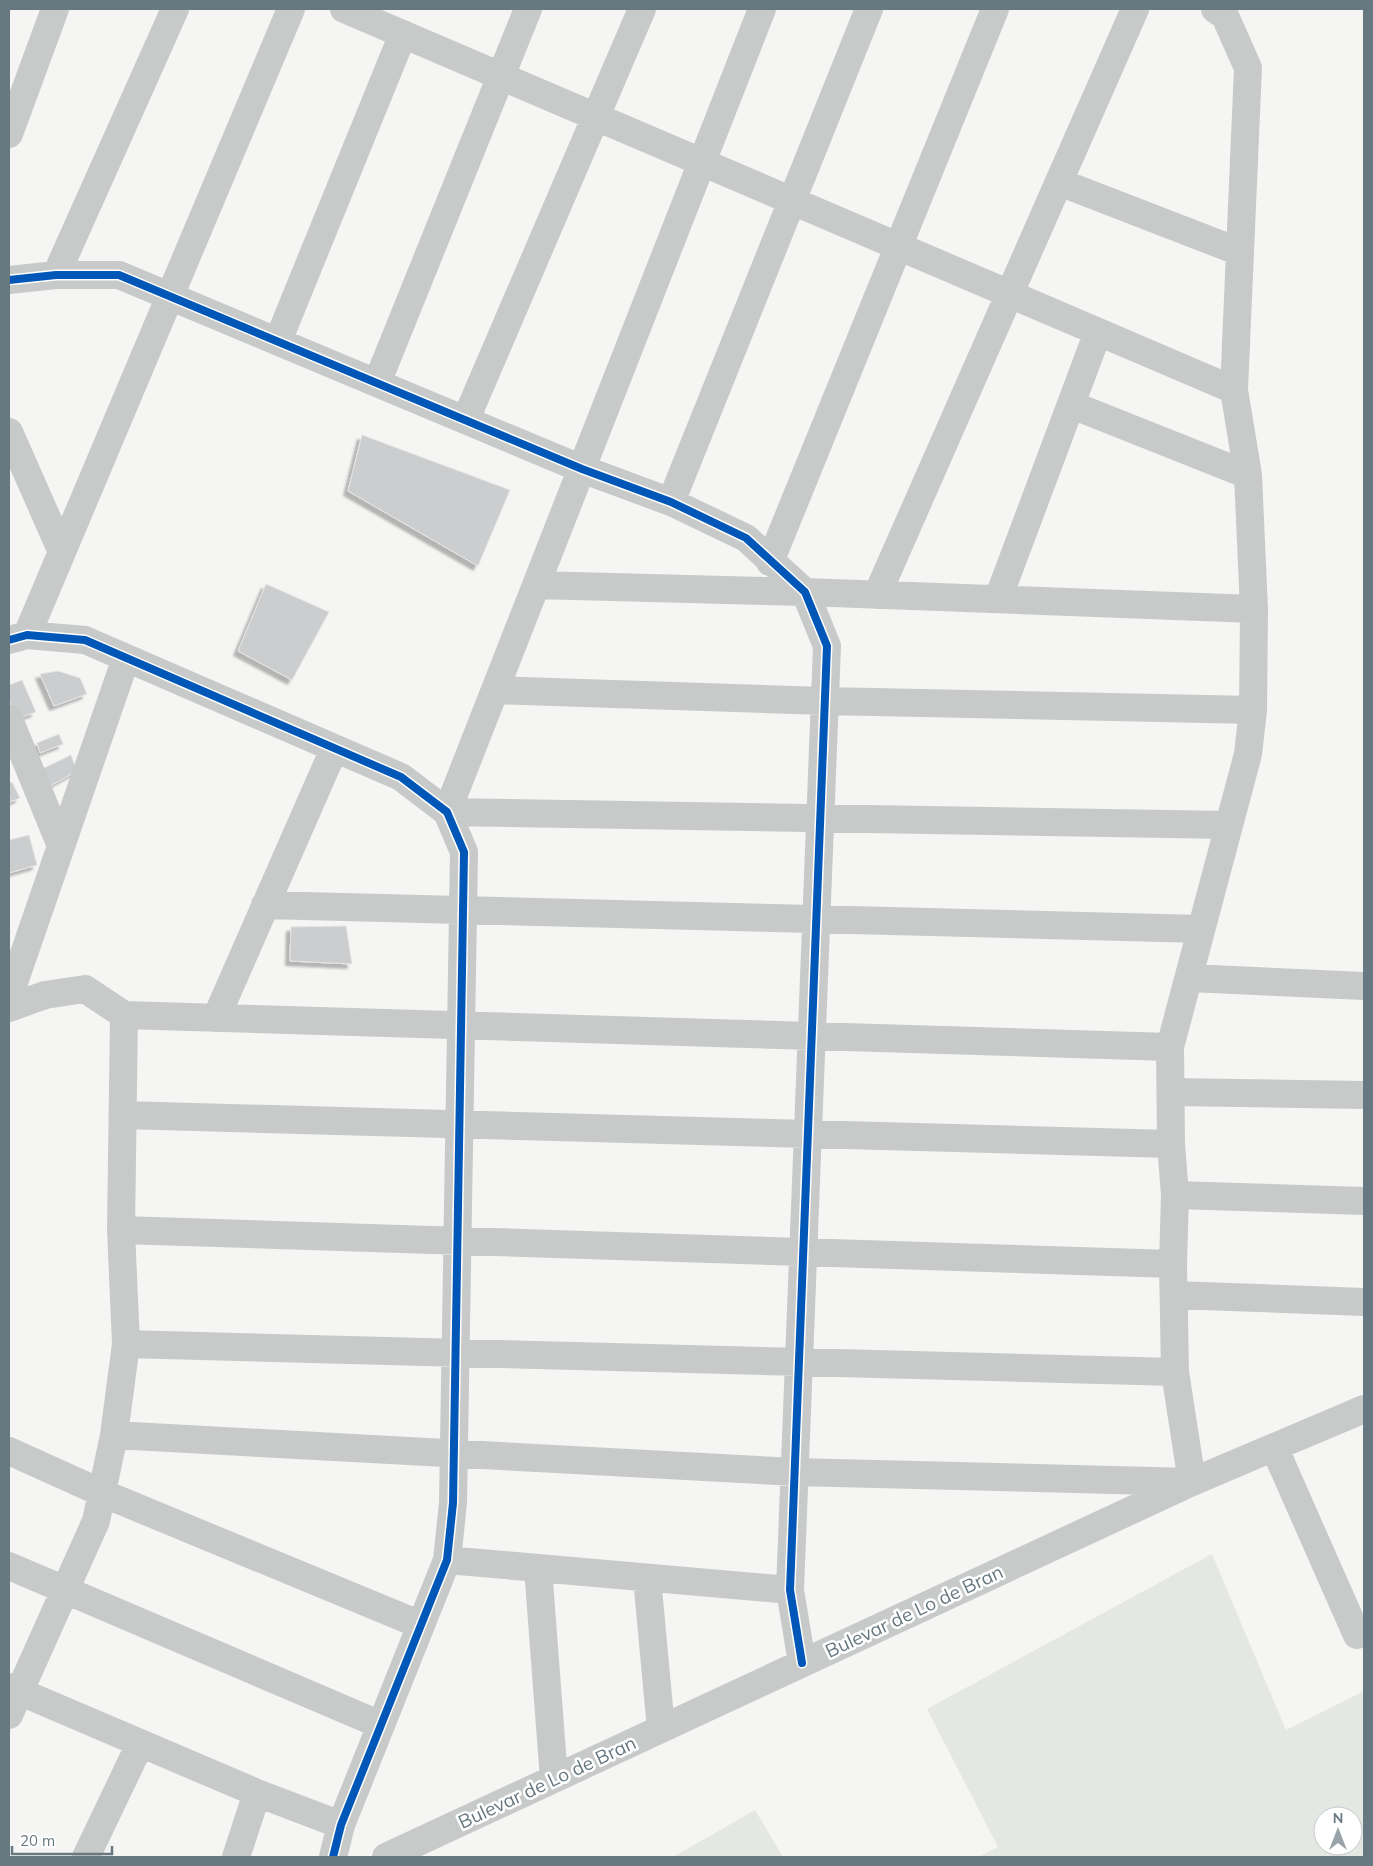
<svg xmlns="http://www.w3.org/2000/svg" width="1373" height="1866" font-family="Mulish,sans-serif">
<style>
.green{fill:#e4e7e2;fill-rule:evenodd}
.building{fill:#cccdce;stroke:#e4e4e4;filter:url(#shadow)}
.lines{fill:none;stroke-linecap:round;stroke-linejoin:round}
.minor{stroke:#c8caca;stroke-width:28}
.cycleway-casing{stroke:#fff;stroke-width:11}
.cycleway{stroke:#0057b8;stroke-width:8}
.labels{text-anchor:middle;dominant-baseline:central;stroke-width:5;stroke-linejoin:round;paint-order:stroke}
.street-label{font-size:19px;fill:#687881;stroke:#fff}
</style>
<defs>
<filter id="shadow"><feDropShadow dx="-4.5" dy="4.5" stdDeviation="1" flood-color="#0004"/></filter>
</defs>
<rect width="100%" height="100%" fill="#f5f5f4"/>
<!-- green -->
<path class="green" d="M 1212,1554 L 1286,1730 L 1364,1691 L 1364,1857 L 978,1857 L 998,1847 L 927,1709 ZM 1323,1816 L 1353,1816 L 1353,1846 L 1323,1846 Z
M 755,1810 L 783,1857 L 673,1857 Z"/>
<!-- building -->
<path class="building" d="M 362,435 L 510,490 L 478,566 L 348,491 Z
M 266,584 L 329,612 L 292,680 L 238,651 Z
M 58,671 L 80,678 L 87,694 L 54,706 L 40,674 Z
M 22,680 L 36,712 L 16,719 L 9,699 L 9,685 Z
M 59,734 L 63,744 L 40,753 L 37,743 Z
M 71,755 L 77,771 L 50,786 L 42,769 Z
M 12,782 L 20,798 L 10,802 L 9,783 Z
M 29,835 L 37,865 L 9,873 L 9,840 Z
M 346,926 L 352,964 L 290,961 L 291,927 Z"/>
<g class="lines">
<!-- minor -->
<path class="minor" d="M 344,9 L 1234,390
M 9,134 L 55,9
M 1059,182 L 1240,252
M 56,275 L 175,9
M 9,280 L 56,275 L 119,275 L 582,469 L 671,502 L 746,538 L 805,592 L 827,646 L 790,1590 L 802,1663
M 278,341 L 403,34
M 377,383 L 528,9
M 1072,405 L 1248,475
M 466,419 L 642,9
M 9,432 L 62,552
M 671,502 L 869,9
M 770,562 L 995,9
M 536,585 L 805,592 L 1254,609
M 877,595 L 1135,9
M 998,599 L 1098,332
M 27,635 L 291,9
M 9,640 L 27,635 L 85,640 L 401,777 L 447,812 L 464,852 L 453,1503 L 447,1560 L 341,1825 L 333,1857
M 495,690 L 825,701 L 1253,710
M 9,719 L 61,846
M 447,812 L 762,9
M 447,812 L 1229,825
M 265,905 L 1201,929
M 1189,978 L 1364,986
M 9,997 L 126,658
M 9,1008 L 45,995 L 85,989 L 124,1015 L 121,1230 L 126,1344 L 114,1435 L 96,1521 L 9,1715
M 124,1015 L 1170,1047
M 216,1018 L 334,749
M 1171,1092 L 1364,1095
M 123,1115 L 1171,1144
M 1175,1195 L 1364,1201
M 121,1230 L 1173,1264
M 1174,1295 L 1364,1302
M 126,1344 L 1175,1372
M 114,1435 L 795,1472 L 1192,1482 L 1175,1372 L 1173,1264 L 1175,1195 L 1171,1144 L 1170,1047 L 1248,754 L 1253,710 L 1254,609 L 1248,475 L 1234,390 L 1248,68 L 1225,16 L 1215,9
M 1274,1447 L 1357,1635
M 9,1451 L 102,1493 L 421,1625
M 447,1560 L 790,1590
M 9,1566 L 381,1725
M 538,1568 L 554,1779
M 647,1578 L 661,1729
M 9,1687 L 257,1793 L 341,1825
M 86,1857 L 140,1744
M 236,1857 L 257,1793
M 386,1857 L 1192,1482 L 1364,1409"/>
<!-- cycleway casing -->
<g class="cycleway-casing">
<path id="cycleway" d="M 9,280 L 56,275 L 119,275 L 582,469 L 671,502 L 746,538 L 805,592 L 827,646 L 790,1590 L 802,1663
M 9,640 L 27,635 L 85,640 L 401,777 L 447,812 L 464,852 L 453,1503 L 447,1560 L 341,1825 L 333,1857"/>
</g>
<!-- cycleway -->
<use href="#cycleway" class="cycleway"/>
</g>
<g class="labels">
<!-- street labels -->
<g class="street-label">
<text transform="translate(914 1611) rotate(-25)">Bulevar de Lo de Bran</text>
<text transform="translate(547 1782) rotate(-25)">Bulevar de Lo de Bran</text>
</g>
</g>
<!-- border -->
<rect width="1373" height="1866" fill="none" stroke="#687881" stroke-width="20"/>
<!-- north arrow -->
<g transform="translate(1338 1831)"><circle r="24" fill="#ffffff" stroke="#c3c9cd"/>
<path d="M0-4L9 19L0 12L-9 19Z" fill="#99a4a9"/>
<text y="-8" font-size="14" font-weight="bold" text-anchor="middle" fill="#687881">N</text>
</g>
<!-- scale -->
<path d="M12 1846v8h100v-8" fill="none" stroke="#687881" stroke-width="2.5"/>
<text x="20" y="1846" font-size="15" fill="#687881" stroke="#ffffff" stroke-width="4" paint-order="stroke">20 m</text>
</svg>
